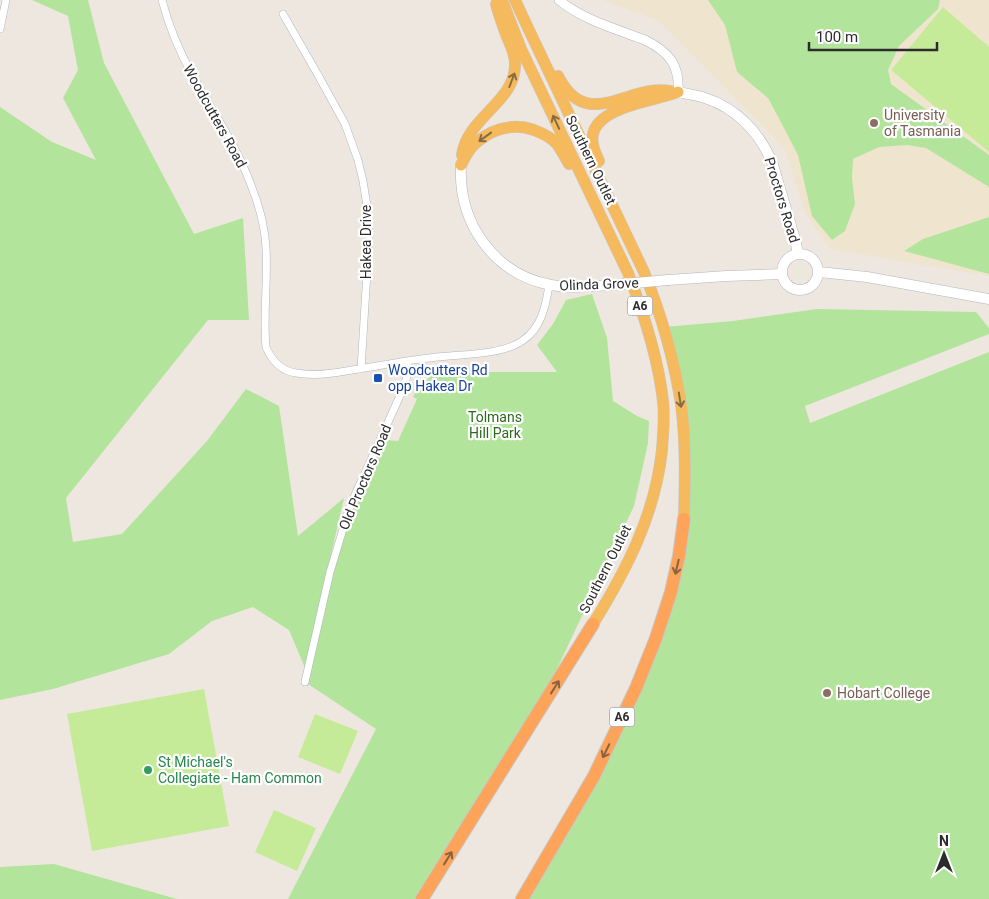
<svg xmlns="http://www.w3.org/2000/svg" width="989" height="899" font-family="Roboto,sans-serif">
<style>
.education{fill:#efe5cf}
.green{fill:#b3e49c}
.pitch{fill:#c6eb98}
.lines{fill:none;stroke-linecap:round;stroke-linejoin:round}
.minor-casing{stroke:#b2b5bf;stroke-width:8}
.tertiary-casing{stroke:#b2b5bf;stroke-width:10}
.secondary-casing{stroke:#b2b5bf;stroke-width:11}
.trunk-casing{stroke:#c8c8c8;stroke-width:12}
.motorway-casing{stroke:#c8c8c8;stroke-width:14}
.minor{stroke:#fff;stroke-width:7}
.tertiary{stroke:#fff;stroke-width:9}
.secondary{stroke:#fff;stroke-width:10}
.trunk{stroke:#f6ba5e;stroke-width:11}
.motorway{stroke:#fda35a;stroke-width:12}
.secondary-bridge-casing{stroke:#b2b5bf;stroke-width:11;stroke-linecap:butt}
.secondary-bridge{stroke:#fff;stroke-width:10}
.oneway{stroke:#876c42}
.oneway2{stroke:#8a6241}
.education-dot{fill:#8d6e63;stroke:#fff;stroke-width:2}
.transit-dot{fill:#1a4fb4;stroke:#fff;stroke-width:2}
.leisure-dot{fill:#2e9e5b;stroke:#fff;stroke-width:2}
.labels{text-anchor:middle;dominant-baseline:central;stroke-width:4.5;stroke-linejoin:round;paint-order:stroke}
.shield{fill:#fff;stroke:#6b6b6b;stroke-width:1}
.shield-label{font-size:12px;font-weight:bold;fill:#2c2c2c}
.education-label{font-size:14px;fill:#785e54;stroke:#fff;text-anchor:start}
.street-label{font-size:14px;fill:#2c2c2c;stroke:#fff}
.transit-label{font-size:14px;fill:#164399;stroke:#fff;text-anchor:start}
.park-label{font-size:14px;fill:#2a6a1b;stroke:#fff}
.leisure-label{font-size:14px;fill:#27864d;stroke:#fff;text-anchor:start}
</style>
<rect width="100%" height="100%" fill="#eee7df"/>
<!-- education -->
<path class="education" d="M 602,0 L 989,0 L 989,276 L 830,249 L 805,213 L 784,148 L 659,21 Z"/>
<!-- green -->
<path class="green" d="M 32,0 L 88,0 L 104,63 L 194,234 L 243,218 L 249,320 L 208,320 L 66,498 L 73,542 L 122,534 L 207,441 L 246,389 L 279,406 L 298,536 L 344,498 L 305,668 L 289,630 L 253,607 L 212,621 L 169,654 L 53,689 L 0,700 L 0,107 L 52,142 L 96,160 L 63,98 L 78,70 L 68,16 Z
M 708,0 L 940,0 L 938,9 L 899,46 L 888,70 L 891,84 L 989,155 L 989,187 L 926,148 L 907,145 L 879,147 L 853,159 L 852,178 L 855,204 L 845,231 L 832,240 L 812,216 L 798,155 L 784,128 L 768,98 L 737,72 L 725,25 Z
M 989,217 L 989,274 L 904,251 L 923,239 Z
M 592,294 L 607,338 L 613,401 L 637,416 L 649,421 L 648,443 L 634,506 L 529,728 L 422,899 L 288,899 L 376,729 L 305,682 L 319,623 L 357,492 L 385,440 L 398,441 L 417,399 L 413,397 L 417,389 L 435,372 L 557,372 L 537,345 L 553,324 L 566,300 Z
M 817,309 L 976,312 L 989,328 L 989,334 L 805,406 L 810,423 L 989,352 L 989,899 L 522,899 L 594,776 L 671,592 L 685,462 L 664,327 L 733,321 Z
M 54,864 L 177,899 L 0,899 L 0,867 Z"/>
<!-- pitch -->
<path class="pitch" d="M 943,7 L 989,47 L 989,152 L 891,70 Z
M 204,689 L 229,826 L 92,851 L 67,714 Z
M 315,714 L 358,731 L 340,774 L 298,757 Z
M 274,810 L 316,828 L 297,871 L 255,852 Z"/>
<g class="lines">
<!-- minor casing -->
<g class="minor-casing">
<path id="minor" d="M 162,0 C 169,27 180,53 194,78 C 214,113 237,147 251,185 C 259,205 265,227 266,248 C 268,281 263,315 266,347 C 272,361 281,371 296,373 C 313,376 330,374 346,371 C 374,367 401,361 429,358 C 455,354 501,356 522,341 C 541,329 546,306 549,285
M 283,14 L 318,75 L 345,124 L 358,160 L 363,181 L 368,212 L 369,240 L 361,369
M 0,29 L 6,0
M 305,682 L 330,572 L 350,506 L 404,387 L 408,372 L 407,361"/>
</g>
<!-- tertiary casing -->
<g class="tertiary-casing">
<path id="tertiary" d="M 559,0 C 583,20 616,29 645,40 C 669,52 680,65 678,92"/>
</g>
<!-- secondary casing -->
<g class="secondary-casing">
<path id="secondary" d="M 678,92 C 687,94 696,95 705,98 C 737,108 761,134 773,165 L 795,239 L 798,254
M 461,165 C 458,222 493,274 551,285 C 572,289 592,286 613,285
M782 272a18 18 0 1 1 36 0a18 18 0 1 1-36 0Z
M 819,272 L 867,277 L 989,299
M 668,280 L 726,276 L 782,274"/>
</g>
<!-- trunk casing -->
<g class="trunk-casing">
<path id="trunk" d="M 502,0 L 521,49 L 628,273 C 644,314 658,357 663,401 C 665,417 663,433 662,450 C 655,515 627,569 593,624
M 515,0 L 528,28 L 644,272 C 661,314 674,359 681,404 C 686,442 685,481 684,519
M 558,76 C 587,134 629,83 670,91
M 462,155 C 467,117 517,101 515,63 C 515,54 511,46 507,37 C 503,26 499,16 496,4
M 599,161 C 595,152 591,144 593,134 C 599,106 655,101 678,92
M 461,165 C 464,159 467,153 471,148 C 487,130 511,122 534,130 C 542,133 551,137 557,144 C 561,150 565,157 569,164"/>
</g>
<!-- motorway casing -->
<g class="motorway-casing">
<path id="motorway" d="M 422,899 L 593,624
M 522,899 L 594,776 L 636,688 L 656,638 L 671,592 L 679,556 L 684,519"/>
</g>
<!-- minor -->
<use href="#minor" class="minor"/>
<!-- tertiary -->
<use href="#tertiary" class="tertiary"/>
<!-- secondary -->
<use href="#secondary" class="secondary"/>
<!-- trunk -->
<use href="#trunk" class="trunk"/>
<!-- motorway -->
<use href="#motorway" class="motorway"/>
<!-- secondary-bridge casing -->
<g class="secondary-bridge-casing">
<path id="secondary-bridge" d="M 613,285 L 668,280"/>
</g>
<!-- secondary-bridge -->
<use href="#secondary-bridge" class="secondary-bridge"/>
</g>
<!-- one-way arrows -->
<defs><path id="oneway-shaft" d="M-6 0H5M1.5-3L5.5 0L1.5 3" fill="none" stroke-width="1.6" stroke-linecap="round" stroke-linejoin="round" transform="scale(1.25)"/></defs>
<g class="oneway">
<use href="#oneway-shaft" transform="translate(512 80) rotate(-69)"/>
<use href="#oneway-shaft" transform="translate(556 122) rotate(-115)"/>
<use href="#oneway-shaft" transform="translate(485 137) rotate(144)"/>
<use href="#oneway-shaft" transform="translate(680 400) rotate(81)"/>
</g>
<g class="oneway2">
<use href="#oneway-shaft" transform="translate(677 567) rotate(103)"/>
<use href="#oneway-shaft" transform="translate(555 687) rotate(-58)"/>
<use href="#oneway-shaft" transform="translate(606 751) rotate(116)"/>
<use href="#oneway-shaft" transform="translate(448 858) rotate(-58)"/>
</g>
<!-- markers -->
<g class="education-dot">
<circle cx="874" cy="123" r="5"/>
<circle cx="827" cy="693" r="5"/>
</g>
<rect class="transit-dot" x="373" y="373" width="10" height="10" rx="2.5"/>
<circle class="leisure-dot" cx="148" cy="770" r="5"/>
<g class="labels">
<!-- shield labels -->
<g class="shield">
<rect x="627.5" y="296.5" width="25" height="19" rx="4"/>
<rect x="609.5" y="707.5" width="25" height="19" rx="4"/>
</g>
<g class="shield-label">
<text x="640" y="306">A6</text>
<text x="622" y="717">A6</text>
</g>
<!-- education labels -->
<g class="education-label">
<text x="884" y="115">University<tspan x="884" dy="16">of Tasmania</tspan></text>
<text x="837" y="693">Hobart College</text>
</g>
<!-- street labels -->
<g class="street-label">
<text transform="translate(215 116) rotate(61)">Woodcutters Road</text>
<text transform="translate(591 160) rotate(64)">Southern Outlet</text>
<text transform="translate(782 200) rotate(73)">Proctors Road</text>
<text transform="translate(366 242) rotate(-90)">Hakea Drive</text>
<text transform="translate(599 284) rotate(-2)">Olinda Grove</text>
<text transform="translate(365 477) rotate(-67)">Old Proctors Road</text>
<text transform="translate(605 569) rotate(-63)">Southern Outlet</text>
</g>
<!-- transit labels -->
<g class="transit-label">
<text x="388" y="370">Woodcutters Rd<tspan x="388" dy="16">opp Hakea Dr</tspan></text>
</g>
<!-- park labels -->
<g class="park-label">
<text x="495" y="417">Tolmans<tspan x="495" dy="16">Hill Park</tspan></text>
</g>
<!-- leisure labels -->
<g class="leisure-label">
<text x="158" y="762">St Michael's<tspan x="158" dy="16">Collegiate - Ham Common</tspan></text>
</g>
</g>
<!-- north arrow -->
<g transform="translate(944 854)" stroke="#ffffff" stroke-width="4" paint-order="stroke">
<path d="M0-4L9 19L0 12L-9 19Z" fill="#2c2c2c"/>
<text y="-8" font-size="14" font-weight="bold" text-anchor="middle" fill="#2c2c2c">N</text>
</g>
<!-- scale -->
<path d="M809 42v8h128v-8" fill="none" stroke="#2c2c2c" stroke-width="2.5"/>
<text x="816" y="42" font-size="15" fill="#2c2c2c" stroke="#ffffff" stroke-width="4" paint-order="stroke">100 m</text>
</svg>
